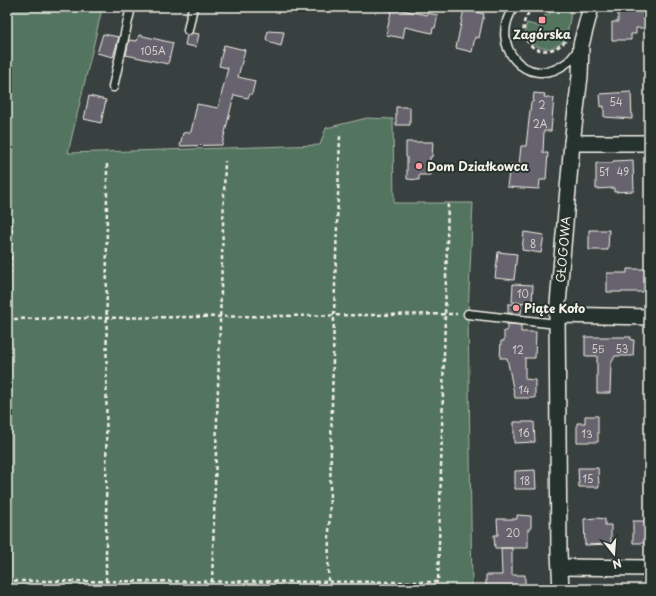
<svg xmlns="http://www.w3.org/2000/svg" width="656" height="596" font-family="'Playpen Sans',sans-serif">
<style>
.green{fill:#53745f;stroke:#a4b2a4}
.building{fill:#66636e;stroke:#f4f1e8}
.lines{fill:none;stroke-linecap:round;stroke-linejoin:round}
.service-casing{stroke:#f4f1e8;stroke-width:11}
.minor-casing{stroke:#f4f1e8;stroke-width:18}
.path{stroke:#f4f1e8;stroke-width:2.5;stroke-dasharray:4 3;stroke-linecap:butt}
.service{stroke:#26332d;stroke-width:8}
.minor{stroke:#26332d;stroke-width:15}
.poi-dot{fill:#ff9aa2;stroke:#26332d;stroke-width:1.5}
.labels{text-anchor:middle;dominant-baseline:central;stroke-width:4;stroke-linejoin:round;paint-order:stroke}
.number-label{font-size:10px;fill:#d0ceca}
.poi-label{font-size:12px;font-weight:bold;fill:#f4f1e8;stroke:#26332d;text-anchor:start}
.street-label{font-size:12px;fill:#f4f1e8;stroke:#26332d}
</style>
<rect width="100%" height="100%" fill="#394140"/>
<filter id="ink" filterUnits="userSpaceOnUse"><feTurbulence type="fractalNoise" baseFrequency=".025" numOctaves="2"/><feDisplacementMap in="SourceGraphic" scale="8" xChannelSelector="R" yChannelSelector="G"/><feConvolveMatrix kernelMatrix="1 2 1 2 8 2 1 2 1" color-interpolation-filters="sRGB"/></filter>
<g filter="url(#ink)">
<!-- green -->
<path class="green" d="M 7,7 L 95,7 L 102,9 L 68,153 L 320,145 L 326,128 L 367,118 L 393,119 L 394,203 L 473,203 L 468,314 L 472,589 L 7,589 Z
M 551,7 L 572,7 C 570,16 569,31 565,38 C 554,59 517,45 527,23 L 541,27 L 545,15 L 549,15 Z"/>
<!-- building -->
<path class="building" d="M 618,7 L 649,7 L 649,28 L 636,28 L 636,34 L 631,34 L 631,40 L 612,40 L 612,22 L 618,22 Z
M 392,8 L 427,15 L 427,13 L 438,15 L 435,28 L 433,28 L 432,33 L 405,27 L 403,38 L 386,35 Z
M 464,9 L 484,14 L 479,38 L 475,37 L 472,52 L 456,48 Z
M 268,31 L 284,32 L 281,46 L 271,43 L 266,39 Z
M 193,33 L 199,34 L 196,47 L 185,45 L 187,35 Z
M 103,34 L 119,37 L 113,57 L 97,53 Z
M 139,35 L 173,43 L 168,64 L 126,55 L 129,40 L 137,41 Z
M 224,45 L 245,50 L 238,77 L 255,81 L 252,94 L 250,94 L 248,98 L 234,95 L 222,145 L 180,146 L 183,133 L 191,132 L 197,104 L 218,108 L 228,68 L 219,66 Z
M 631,92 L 632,119 L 604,117 L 604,106 L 601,107 L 600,94 Z
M 534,93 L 545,94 L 544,97 L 554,98 L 551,131 L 544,131 L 543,153 L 548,153 L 546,180 L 540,180 L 539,189 L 507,187 L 510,164 L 519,165 L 521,146 L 526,146 L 531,102 L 533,102 Z
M 89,96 L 106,100 L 101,123 L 84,119 Z
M 396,107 L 410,107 L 410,125 L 396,125 Z
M 406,142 L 433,142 L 432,157 L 430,157 L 430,175 L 419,175 L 419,180 L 407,179 L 407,157 L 406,157 Z
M 633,160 L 634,191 L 614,192 L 614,188 L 596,189 L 596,163 L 613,163 L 613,161 Z
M 589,230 L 609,230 L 608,250 L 589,250 Z
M 524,232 L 544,235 L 541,253 L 522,250 Z
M 498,252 L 517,254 L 514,280 L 495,278 Z
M 627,269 L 649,269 L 649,292 L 607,292 L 607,273 L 627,273 Z
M 513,284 L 533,285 L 532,303 L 512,302 Z
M 508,304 L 522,304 L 521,314 L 508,313 Z
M 507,324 L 521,325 L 521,332 L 536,332 L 535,358 L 525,358 L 525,379 L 535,380 L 535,398 L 515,398 L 507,358 L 500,358 L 501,341 L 504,341 L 504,331 L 507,331 Z
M 585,337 L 631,337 L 631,340 L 634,340 L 633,356 L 615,356 L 611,364 L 610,393 L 597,393 L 597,356 L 585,356 Z
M 585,416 L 598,416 L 598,442 L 577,442 L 577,423 L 585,423 Z
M 514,422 L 534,422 L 535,442 L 514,443 Z
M 578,468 L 598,468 L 599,487 L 579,487 Z
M 535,470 L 536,489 L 515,489 L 515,471 Z
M 517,515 L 531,516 L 531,529 L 528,529 L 528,548 L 495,548 L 494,535 L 498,535 L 497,519 L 517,519 Z
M 597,518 L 605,519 L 605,525 L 611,525 L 611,544 L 585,545 L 584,519 Z
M 633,521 L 648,521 L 648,523 L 649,523 L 649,543 L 633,543 Z
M 501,548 L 512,548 L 512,575 L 525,575 L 525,588 L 486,588 L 486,575 L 502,575 Z"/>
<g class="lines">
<!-- service casing -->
<g class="service-casing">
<path id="service" d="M 514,7 C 487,45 527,91 565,64 C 572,60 575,54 579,48
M 188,30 L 193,7
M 113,87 L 131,7
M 468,314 L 557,324"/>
</g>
<!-- minor casing -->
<g class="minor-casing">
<g id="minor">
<path d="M 572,143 L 649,143"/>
<path d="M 557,315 L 649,317"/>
<path d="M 560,567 L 649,568"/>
<path id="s1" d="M 561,589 L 559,553 L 557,315 L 572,143 L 580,76 L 581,45 L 591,7"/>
</g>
</g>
<!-- path -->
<path class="path" d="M 532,7 C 530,12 524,18 524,24 C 520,51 551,60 567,39
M 7,319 L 457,314
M 7,351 L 12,223
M 7,581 L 438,582 L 448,203
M 106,581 L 107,161
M 328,581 L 334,315 L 340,136
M 212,582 L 225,161"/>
<!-- service -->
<use href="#service" class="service"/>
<!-- minor -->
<use href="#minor" class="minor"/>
</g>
</g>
<!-- markers -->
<g class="poi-dot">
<rect x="538" y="16" width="8" height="8" rx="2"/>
<circle cx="419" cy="166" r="4"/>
<circle cx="516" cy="308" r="4"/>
</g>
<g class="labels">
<!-- number labels -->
<g class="number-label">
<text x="153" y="50">105A</text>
<text x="616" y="101">54</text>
<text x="542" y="104">2</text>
<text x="540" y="123">2A</text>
<text x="604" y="171">51</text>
<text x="623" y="171">49</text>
<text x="533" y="243">8</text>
<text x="523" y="293">10</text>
<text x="598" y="348">55</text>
<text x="622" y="348">53</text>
<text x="518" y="349">12</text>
<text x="524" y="389">14</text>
<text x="524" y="432">16</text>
<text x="587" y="433">13</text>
<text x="588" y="478">15</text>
<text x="525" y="480">18</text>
<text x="513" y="532">20</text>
</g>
<!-- poi labels -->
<g class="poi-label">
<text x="542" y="34" text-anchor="middle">Zagórska</text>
<text x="427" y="166">Dom Działkowca</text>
<text x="524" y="308">Piąte Koło</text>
</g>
<!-- street labels -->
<g class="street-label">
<text stroke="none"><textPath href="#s1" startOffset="340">GŁOGOWA</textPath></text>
</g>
</g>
<!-- margin -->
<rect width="656" height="596" fill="none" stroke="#26332d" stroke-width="24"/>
<rect x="12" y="12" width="632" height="572" fill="none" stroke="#f4f1e8" stroke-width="1.5" filter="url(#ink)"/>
<!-- north arrow -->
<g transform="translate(614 554) rotate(163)" stroke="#26332d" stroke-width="3" paint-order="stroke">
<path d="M0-3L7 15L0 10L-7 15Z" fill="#f4f1e8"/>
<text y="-6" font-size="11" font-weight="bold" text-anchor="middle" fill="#f4f1e8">N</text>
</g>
</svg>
